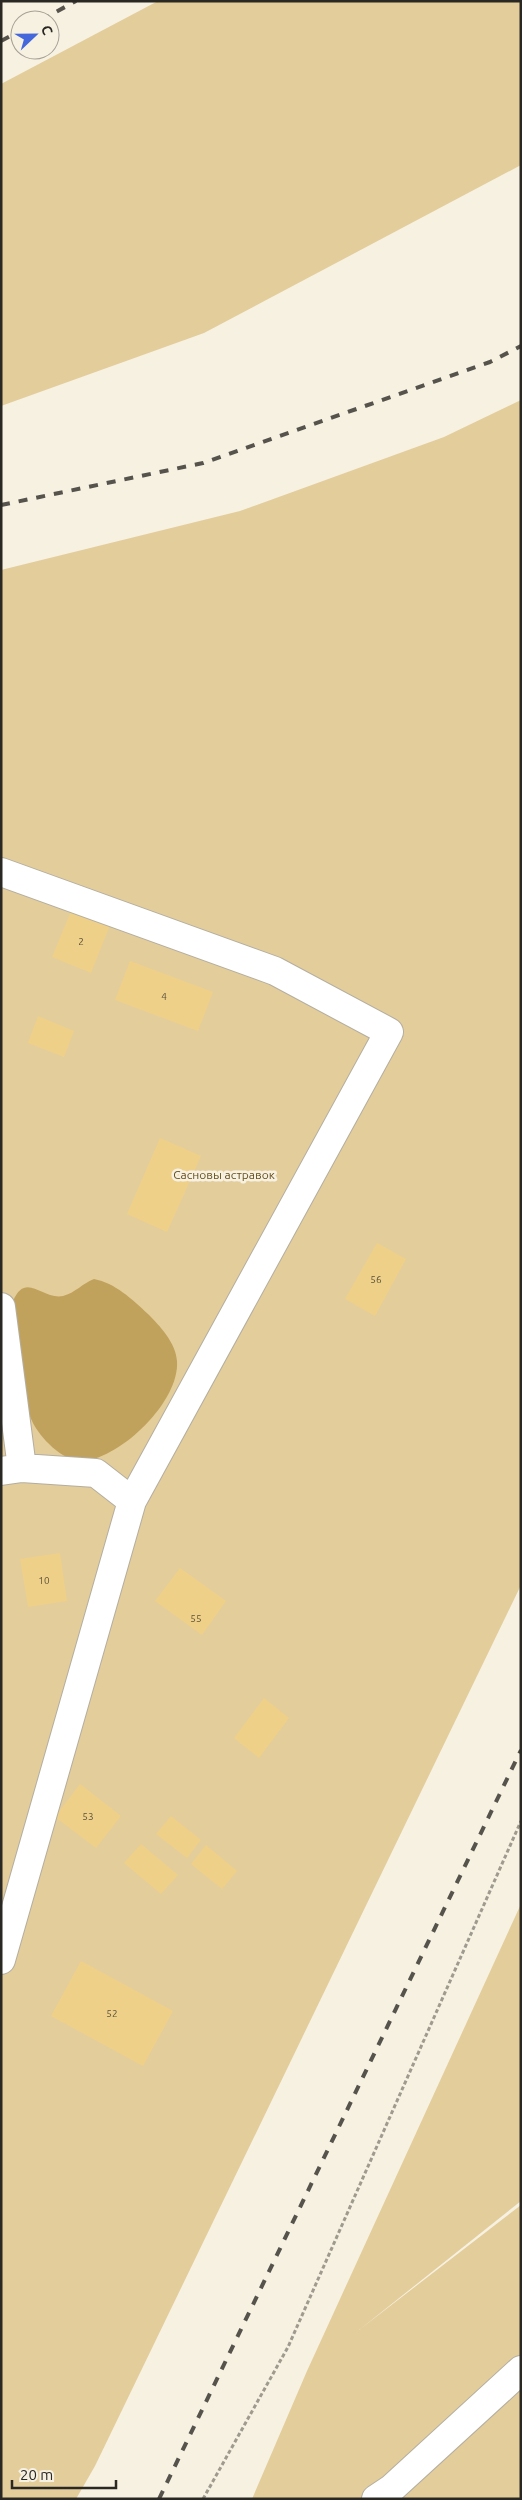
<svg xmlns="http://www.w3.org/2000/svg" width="522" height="2500" font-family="Ubuntu,sans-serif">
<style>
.green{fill:#e3cd9b}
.water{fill:#c0a25c}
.building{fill:#efd089}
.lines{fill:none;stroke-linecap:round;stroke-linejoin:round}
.minor-casing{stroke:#b4aea0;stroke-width:30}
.path{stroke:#9e9a8e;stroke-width:3;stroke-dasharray:4 2.5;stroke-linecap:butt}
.minor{stroke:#fff;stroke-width:28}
.rail{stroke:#56534c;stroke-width:4;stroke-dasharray:9 9;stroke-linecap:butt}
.labels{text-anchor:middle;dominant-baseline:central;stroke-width:5;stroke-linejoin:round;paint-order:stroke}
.number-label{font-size:10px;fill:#5b523c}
.park-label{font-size:12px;fill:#644f19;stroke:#f7f1e2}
</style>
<rect width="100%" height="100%" fill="#f7f1e2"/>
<!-- green -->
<path class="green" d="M 158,1 L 521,1 L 521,165 L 204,333 L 1,406 L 1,84 Z
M 521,400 L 521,1585 L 95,2466 L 76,2499 L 1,2499 L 1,570 L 240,511 L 444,437 Z
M 521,1904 L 521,2201 L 359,2330 L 521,2205 L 521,2499 L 252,2499 L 307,2371 Z"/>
<!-- water -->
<path class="water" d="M 94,1279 C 115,1283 132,1299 148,1314 C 160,1326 176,1343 177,1361 C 180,1401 122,1457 84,1461 C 64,1463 40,1438 32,1421 C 16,1388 17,1338 13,1301 C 26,1271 42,1300 63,1296 C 75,1293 83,1283 94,1279 Z"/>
<!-- building -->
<path class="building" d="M 72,909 L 110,925 L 91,973 L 52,957 Z
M 130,961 L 213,992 L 198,1031 L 115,1000 Z
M 38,1016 L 74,1031 L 64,1057 L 28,1043 Z
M 160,1138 L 201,1156 L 167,1232 L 127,1214 Z
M 377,1243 L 406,1259 L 375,1316 L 345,1299 Z
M 60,1553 L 67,1601 L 28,1607 L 20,1559 Z
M 180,1568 L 226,1601 L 202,1635 L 155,1601 Z
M 264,1698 L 289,1718 L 259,1758 L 234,1738 Z
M 80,1784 L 121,1816 L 96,1848 L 55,1817 Z
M 171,1816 L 201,1840 L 187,1858 L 156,1834 Z
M 141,1844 L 178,1875 L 161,1894 L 124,1863 Z
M 206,1845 L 237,1871 L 222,1889 L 191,1864 Z
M 81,1961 L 173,2011 L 143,2066 L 51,2016 Z"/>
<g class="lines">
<!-- minor casing -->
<g class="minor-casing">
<path id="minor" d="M 1,872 L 275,971 L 389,1032 L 132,1501
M 1,1307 L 22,1468
M 1,1471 L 22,1468 L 96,1473 L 132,1501 L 1,1960
M 376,2499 L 391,2489 L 521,2370"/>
</g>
<!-- path -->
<path class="path" d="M 203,2499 L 288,2347 L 521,1821"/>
<!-- minor -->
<use href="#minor" class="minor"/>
<!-- rail -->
<path class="rail" d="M 41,20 L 76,1
M 1,41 L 20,31
M 1,505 L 203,463 L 490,362 L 521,346
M 159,2499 L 521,1750"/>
</g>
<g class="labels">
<!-- number labels -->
<g class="number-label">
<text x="81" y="941">2</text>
<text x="164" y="996">4</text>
<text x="376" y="1279">56</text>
<text x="44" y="1580">10</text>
<text x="196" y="1618">55</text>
<text x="88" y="1816">53</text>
<text x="112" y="2013">52</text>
</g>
<!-- park labels -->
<g class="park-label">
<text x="224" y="1174">Сасновы астравок</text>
</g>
</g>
<!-- border -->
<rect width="522" height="2500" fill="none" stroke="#2a2822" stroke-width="5"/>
<!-- north arrow -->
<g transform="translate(35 35) rotate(68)"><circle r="24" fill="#f7f1e2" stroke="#a5a195"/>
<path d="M0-4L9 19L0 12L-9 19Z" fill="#4468db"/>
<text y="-8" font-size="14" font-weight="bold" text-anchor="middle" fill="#2a2822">С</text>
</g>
<!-- scale -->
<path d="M12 2480v8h104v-8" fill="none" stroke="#2a2822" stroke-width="2.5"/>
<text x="20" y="2480" font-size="15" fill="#2a2822" stroke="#f7f1e2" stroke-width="4" paint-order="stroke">20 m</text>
</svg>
